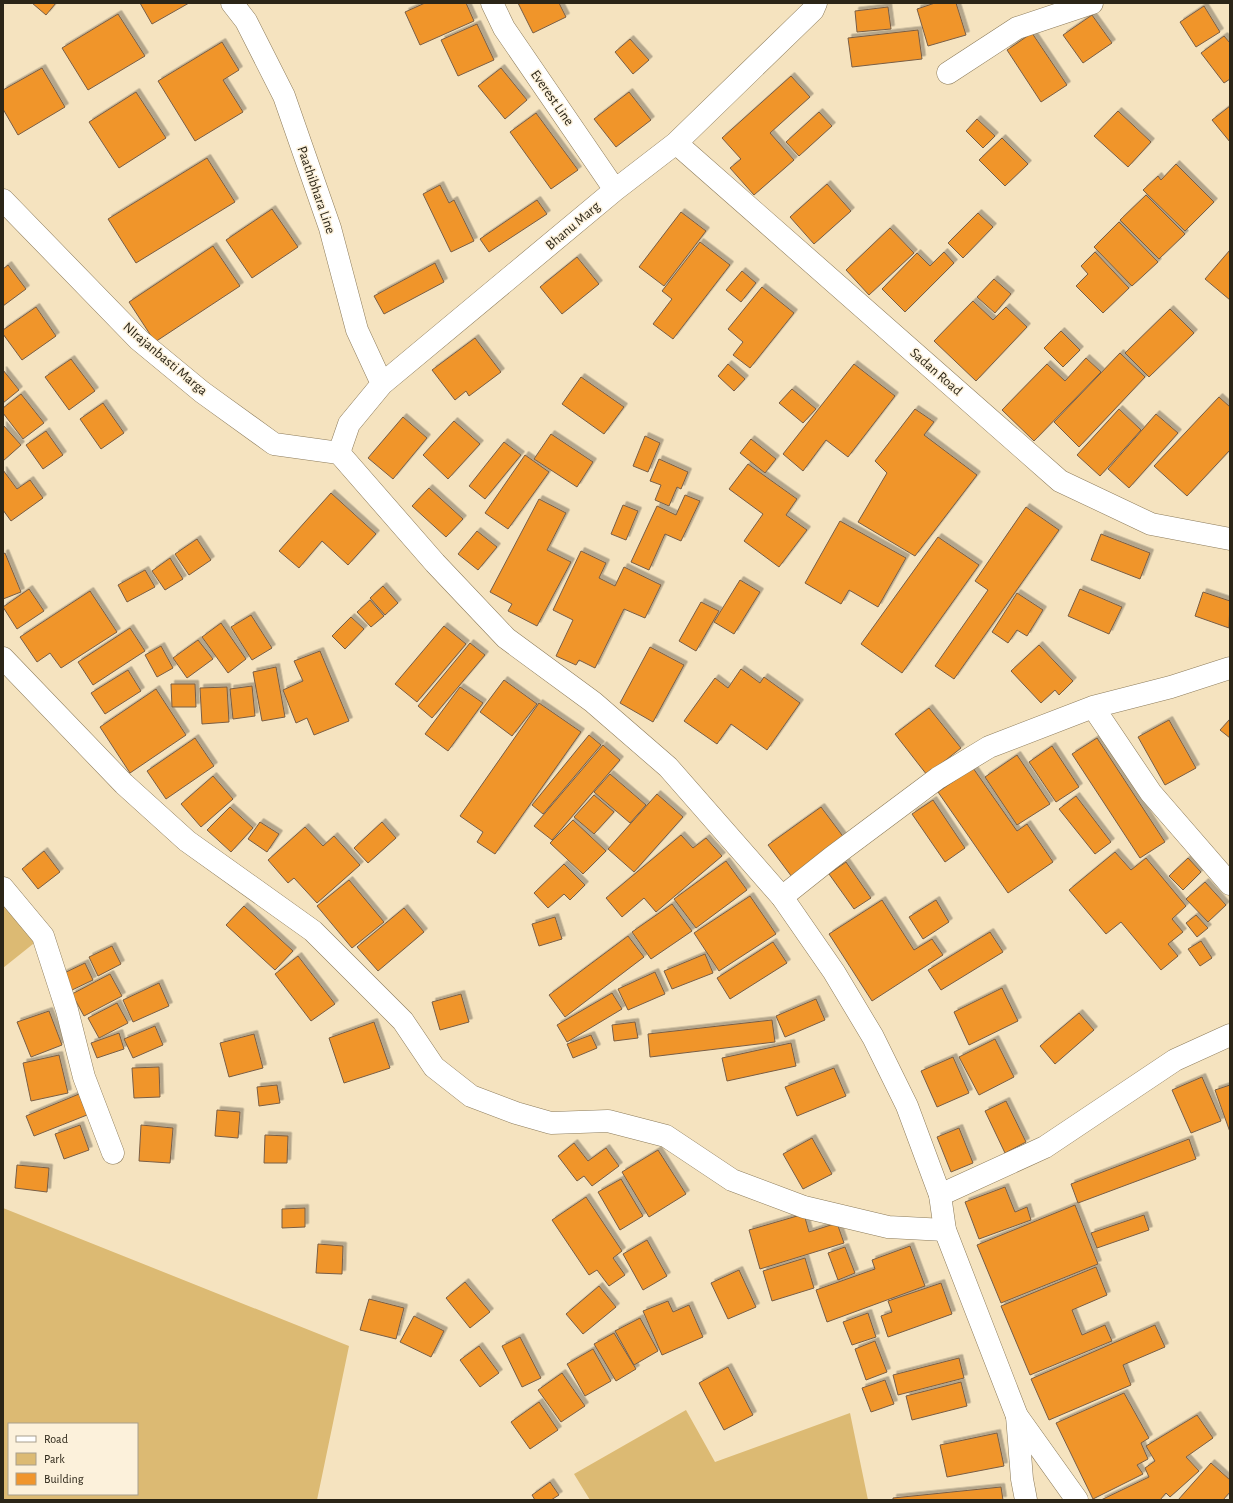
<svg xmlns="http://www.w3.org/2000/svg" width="1233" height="1503" font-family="'Alegreya Sans',sans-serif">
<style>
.green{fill:#dcba73;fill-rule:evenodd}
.building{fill:#f0952c;stroke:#795e45;filter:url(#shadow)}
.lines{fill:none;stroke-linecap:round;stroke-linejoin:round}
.street-casing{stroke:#8c7b5a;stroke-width:23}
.secondary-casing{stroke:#8c7b5a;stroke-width:23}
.street{stroke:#fff;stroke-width:22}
.secondary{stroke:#fff;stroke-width:22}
.labels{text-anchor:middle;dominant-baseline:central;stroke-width:3;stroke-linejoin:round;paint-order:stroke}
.street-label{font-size:14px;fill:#2b2517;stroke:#fcf1db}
</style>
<defs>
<filter id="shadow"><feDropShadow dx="3.5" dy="-3.5" stdDeviation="0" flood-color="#0004"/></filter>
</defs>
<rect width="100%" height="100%" fill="#f5e3bf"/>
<!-- green -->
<path class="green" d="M 3,888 L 43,936 L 3,968 Z
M 3,1208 L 349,1346 L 317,1500 L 3,1500 ZM 9,1424 L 137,1424 L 137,1494 L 9,1494 Z
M 686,1410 L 715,1462 L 850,1413 L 868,1500 L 590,1500 L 574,1474 Z"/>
<!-- building -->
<path class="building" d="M 32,3 L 56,3 L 46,15 Z
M 140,3 L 189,3 L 152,24 Z
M 425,3 L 466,3 L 474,21 L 420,45 L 405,12 Z
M 518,3 L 559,3 L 566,17 L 533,33 Z
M 935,3 L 956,3 L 966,35 L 928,46 L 917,9 Z
M 1204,6 L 1220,32 L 1196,47 L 1180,22 Z
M 888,7 L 891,29 L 857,32 L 855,11 Z
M 118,14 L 145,56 L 88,90 L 62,48 Z
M 1092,15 L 1112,43 L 1083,63 L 1063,35 Z
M 477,24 L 494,60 L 458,76 L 441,40 Z
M 918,30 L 922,59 L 852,67 L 848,38 Z
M 1032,33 L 1067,85 L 1041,102 L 1007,50 Z
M 1224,36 L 1230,43 L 1230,79 L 1224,83 L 1201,53 Z
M 630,39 L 649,60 L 633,74 L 615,52 Z
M 222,42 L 239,70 L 223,80 L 243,112 L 195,141 L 158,81 Z
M 42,68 L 65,107 L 18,135 L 3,109 L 3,90 Z
M 501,68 L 527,100 L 505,119 L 478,86 Z
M 791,76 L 810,97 L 770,133 L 794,160 L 754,195 L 730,168 L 741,159 L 722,138 Z
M 136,92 L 166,138 L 119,168 L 89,122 Z
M 629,92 L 651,120 L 616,147 L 594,119 Z
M 1230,106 L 1230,142 L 1212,120 Z
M 1118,111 L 1151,142 L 1128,167 L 1094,136 Z
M 819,112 L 832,126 L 799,156 L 786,142 Z
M 536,113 L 578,170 L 551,189 L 510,132 Z
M 977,119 L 995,136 L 983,148 L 966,131 Z
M 1002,138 L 1028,164 L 1005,186 L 979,160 Z
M 207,158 L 235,202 L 136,263 L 108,219 Z
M 1176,164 L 1214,202 L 1185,231 L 1143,190 L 1158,176 L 1161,180 Z
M 827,184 L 851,211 L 814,244 L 790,217 Z
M 440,185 L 449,203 L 454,200 L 474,241 L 451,252 L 423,194 Z
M 1146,195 L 1185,234 L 1159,259 L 1120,220 Z
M 537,200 L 547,214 L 489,252 L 480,239 Z
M 272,209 L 298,247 L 252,278 L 226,240 Z
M 681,212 L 706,231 L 664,286 L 639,267 Z
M 978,213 L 993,227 L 963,258 L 948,243 Z
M 1119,222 L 1158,262 L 1132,286 L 1094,247 Z
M 890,228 L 914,253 L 869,295 L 846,270 Z
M 700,242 L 730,265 L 673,339 L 653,324 L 672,299 L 662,291 Z
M 213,246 L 240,286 L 155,342 L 129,302 Z
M 1230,250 L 1230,300 L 1205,279 Z
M 944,252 L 954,263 L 905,312 L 882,289 L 917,253 L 930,266 Z
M 1095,252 L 1129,288 L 1103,313 L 1076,286 L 1088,274 L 1081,266 Z
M 577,257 L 599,284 L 562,314 L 540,287 Z
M 435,263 L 444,282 L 384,314 L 374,296 Z
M 8,265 L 26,289 L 3,306 L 3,269 Z
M 742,271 L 756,283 L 741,302 L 726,290 Z
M 994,279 L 1011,294 L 995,313 L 977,297 Z
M 762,287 L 794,313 L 750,368 L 733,355 L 743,342 L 728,329 Z
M 973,301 L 993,320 L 1006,307 L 1027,327 L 976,381 L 934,341 Z
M 36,307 L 56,336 L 22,360 L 3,334 L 3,330 Z
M 1170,309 L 1194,333 L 1149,377 L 1125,353 Z
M 1061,331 L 1080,350 L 1063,367 L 1044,348 Z
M 475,338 L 501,372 L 469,396 L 466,391 L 455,400 L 432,370 Z
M 1120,353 L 1145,377 L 1079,447 L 1054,422 Z
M 1086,358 L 1101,372 L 1034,441 L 1002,410 L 1047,364 L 1065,381 Z
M 71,359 L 95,391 L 69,410 L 45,377 Z
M 728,364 L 745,379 L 734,391 L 718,376 Z
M 854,364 L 895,396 L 848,457 L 826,440 L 803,471 L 783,454 Z
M 3,370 L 19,390 L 3,403 Z
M 581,377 L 624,407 L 604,434 L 562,404 Z
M 792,389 L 816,409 L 803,423 L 779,403 Z
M 21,394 L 44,423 L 23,439 L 3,413 L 3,408 Z
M 1219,397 L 1230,407 L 1230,450 L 1187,496 L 1154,466 Z
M 103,403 L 124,433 L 101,449 L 80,419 Z
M 915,409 L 934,422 L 924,435 L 977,475 L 915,556 L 858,522 L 887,473 L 875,461 Z
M 1119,409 L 1141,430 L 1100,476 L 1077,455 Z
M 1156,414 L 1178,433 L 1129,488 L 1108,469 Z
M 403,417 L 427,438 L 393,479 L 368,458 Z
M 454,421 L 480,444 L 448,479 L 423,455 Z
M 3,425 L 21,445 L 3,461 Z
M 46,431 L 63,455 L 43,469 L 26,445 Z
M 551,434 L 593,462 L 577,487 L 534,459 Z
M 645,436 L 660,443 L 648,472 L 633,466 Z
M 751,439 L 776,459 L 765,473 L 740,453 Z
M 504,442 L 521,455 L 485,499 L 469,486 Z
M 525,455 L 549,472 L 508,529 L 485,513 Z
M 659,459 L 688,472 L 681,489 L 677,487 L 669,506 L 655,500 L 661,485 L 650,481 Z
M 748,464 L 797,499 L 786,515 L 807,530 L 779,567 L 744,541 L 763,514 L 729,489 Z
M 3,470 L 17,489 L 30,480 L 43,498 L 11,521 L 3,510 Z
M 429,488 L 463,519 L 446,537 L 412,506 Z
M 331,493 L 376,534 L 348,565 L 322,541 L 299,568 L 279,551 Z
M 685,495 L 700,501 L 681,541 L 665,534 L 649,570 L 631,562 L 657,506 L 676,515 Z
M 539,499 L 566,513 L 547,550 L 571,562 L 537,626 L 508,611 L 512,604 L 490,592 Z
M 623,505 L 638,511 L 626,540 L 611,534 Z
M 1026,507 L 1059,530 L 954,679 L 935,666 L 988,590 L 975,581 Z
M 840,521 L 906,558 L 878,607 L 849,590 L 841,604 L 805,583 Z
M 477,531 L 497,547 L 478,570 L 458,554 Z
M 1101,534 L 1150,553 L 1140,579 L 1091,560 Z
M 938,537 L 979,565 L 902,673 L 861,644 Z
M 197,539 L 211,560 L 189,575 L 175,554 Z
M 581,551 L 606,563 L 599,578 L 615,586 L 624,567 L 661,585 L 645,618 L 624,609 L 595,668 L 579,660 L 576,665 L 556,656 L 573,620 L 553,610 Z
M 5,553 L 21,592 L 3,599 L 3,554 Z
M 170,558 L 183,579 L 165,590 L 152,571 Z
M 145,570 L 155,587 L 127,602 L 118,585 Z
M 740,580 L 760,592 L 734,634 L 714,622 Z
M 383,586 L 398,603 L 385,615 L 370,598 Z
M 29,589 L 44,611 L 17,629 L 3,607 Z
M 1080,589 L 1122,607 L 1109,634 L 1068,616 Z
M 90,591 L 117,632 L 61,668 L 50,653 L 37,662 L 20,637 Z
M 1203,592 L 1230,601 L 1229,628 L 1195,616 Z
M 1017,593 L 1043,610 L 1027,636 L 1017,630 L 1008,643 L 992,632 Z
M 370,600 L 384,616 L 371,627 L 357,612 Z
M 701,602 L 719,611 L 696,651 L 679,641 Z
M 251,615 L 272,648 L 252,660 L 231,627 Z
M 351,617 L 364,629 L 345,649 L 332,636 Z
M 221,623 L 246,659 L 228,673 L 202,637 Z
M 444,626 L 466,644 L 417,702 L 395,684 Z
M 130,628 L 145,651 L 93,685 L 78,662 Z
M 198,640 L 213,659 L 187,678 L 173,658 Z
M 470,643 L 485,655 L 432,718 L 418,706 Z
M 1039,645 L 1073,681 L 1059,695 L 1055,690 L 1041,703 L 1011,671 Z
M 161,646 L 173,668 L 157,677 L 145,655 Z
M 650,647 L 684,665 L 653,722 L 620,703 Z
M 320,651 L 349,721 L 314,735 L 307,718 L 296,723 L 283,690 L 303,681 L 294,661 Z
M 276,667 L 285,717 L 262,721 L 253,672 Z
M 741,669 L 760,683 L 764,677 L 800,703 L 767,750 L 731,724 L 717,744 L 684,721 L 715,678 L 728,688 Z
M 128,670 L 141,691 L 105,714 L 91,693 Z
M 504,680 L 537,704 L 512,736 L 480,712 Z
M 171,684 L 195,684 L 196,707 L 172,707 Z
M 252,686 L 255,716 L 233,719 L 230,689 Z
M 227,687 L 229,722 L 202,724 L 200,688 Z
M 460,687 L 483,703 L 448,751 L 425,734 Z
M 156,689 L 186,735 L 130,773 L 100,727 Z
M 539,703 L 581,732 L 495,854 L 477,842 L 483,832 L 460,816 Z
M 929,708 L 961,748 L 927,775 L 895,734 Z
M 1230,719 L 1230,738 L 1220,730 Z
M 1169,720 L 1196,768 L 1165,785 L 1138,737 Z
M 589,735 L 601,745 L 543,814 L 532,805 Z
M 195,738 L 214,766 L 166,799 L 147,771 Z
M 1097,738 L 1165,842 L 1140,858 L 1072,754 Z
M 603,745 L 620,760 L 552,840 L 534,826 Z
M 1052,746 L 1079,787 L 1056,802 L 1029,762 Z
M 1017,755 L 1050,804 L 1017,825 L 985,777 Z
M 973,768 L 1017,831 L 1027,824 L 1053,862 L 1008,893 L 938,792 Z
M 610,774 L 646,805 L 630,823 L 594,792 Z
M 213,776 L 233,799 L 201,827 L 181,804 Z
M 657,794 L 683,817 L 634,872 L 608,849 Z
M 594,795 L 614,812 L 594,834 L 574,817 Z
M 1076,796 L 1111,842 L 1095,854 L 1059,809 Z
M 933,800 L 965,848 L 945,862 L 912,814 Z
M 230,807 L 253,828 L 231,852 L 207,830 Z
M 821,807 L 845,839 L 792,877 L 768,845 Z
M 573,820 L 606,851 L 583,874 L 550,843 Z
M 260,822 L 279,834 L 267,852 L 248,839 Z
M 382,822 L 396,838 L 368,863 L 354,848 Z
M 305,827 L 323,846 L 334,836 L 360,865 L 317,903 L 294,878 L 288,883 L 268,860 Z
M 681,835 L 693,848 L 706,838 L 722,856 L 656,912 L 644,898 L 622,917 L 606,898 Z
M 44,851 L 60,872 L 38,889 L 22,869 Z
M 1115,852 L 1131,870 L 1146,858 L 1186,906 L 1172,919 L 1183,932 L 1168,944 L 1178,956 L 1161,970 L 1121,922 L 1106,934 L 1069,890 Z
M 1188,858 L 1201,872 L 1183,890 L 1169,876 Z
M 726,861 L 747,890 L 696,928 L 674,899 Z
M 846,862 L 871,898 L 854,909 L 829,874 Z
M 564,864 L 585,885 L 570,900 L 564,894 L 548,908 L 534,893 Z
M 349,880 L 384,922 L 352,948 L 317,906 Z
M 1205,882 L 1226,905 L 1208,922 L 1186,899 Z
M 750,896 L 776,934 L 719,971 L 694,933 Z
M 882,900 L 914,950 L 932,939 L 943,955 L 872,1001 L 829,934 Z
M 936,900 L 949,922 L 923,939 L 909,917 Z
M 672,904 L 692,931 L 651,959 L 632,932 Z
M 244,906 L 293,951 L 275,970 L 226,925 Z
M 404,908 L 424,932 L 378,971 L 357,947 Z
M 1196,915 L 1208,928 L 1197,937 L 1186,923 Z
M 555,917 L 562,939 L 539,946 L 532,924 Z
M 990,932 L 1003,952 L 941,990 L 928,970 Z
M 628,936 L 644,957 L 565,1017 L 549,995 Z
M 1201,941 L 1212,958 L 1200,966 L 1188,949 Z
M 773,942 L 787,963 L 730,999 L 717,978 Z
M 112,946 L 121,964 L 98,976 L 89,957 Z
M 705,954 L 713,973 L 672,989 L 664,971 Z
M 298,956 L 335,1004 L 311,1021 L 275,974 Z
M 85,963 L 93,980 L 70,991 L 62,974 Z
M 655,972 L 665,994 L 628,1010 L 618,989 Z
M 110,974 L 122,996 L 84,1016 L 72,994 Z
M 159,983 L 169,1006 L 133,1022 L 123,1000 Z
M 1002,988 L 1018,1021 L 969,1045 L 954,1012 Z
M 612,993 L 622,1009 L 567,1042 L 557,1025 Z
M 461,994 L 469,1022 L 440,1030 L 432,1002 Z
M 816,999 L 825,1020 L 785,1037 L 776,1016 Z
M 117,1003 L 128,1023 L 99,1038 L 88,1018 Z
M 49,1011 L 62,1045 L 31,1057 L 17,1022 Z
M 1079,1013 L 1094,1030 L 1055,1064 L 1040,1046 Z
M 772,1020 L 775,1042 L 650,1057 L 648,1034 Z
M 374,1022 L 390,1068 L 344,1083 L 329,1038 Z
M 635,1022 L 638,1038 L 614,1041 L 612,1025 Z
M 155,1026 L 163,1045 L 133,1058 L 124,1039 Z
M 119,1033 L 124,1049 L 97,1058 L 91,1043 Z
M 254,1034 L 263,1068 L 229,1077 L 220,1043 Z
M 591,1035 L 597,1048 L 573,1058 L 567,1044 Z
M 995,1039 L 1014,1077 L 979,1095 L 959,1057 Z
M 791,1043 L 796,1066 L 727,1081 L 722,1058 Z
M 59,1055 L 68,1093 L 31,1101 L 23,1063 Z
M 953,1057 L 969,1093 L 937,1107 L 921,1071 Z
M 159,1067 L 160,1097 L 134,1098 L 132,1068 Z
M 834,1068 L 846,1096 L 797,1116 L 785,1087 Z
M 1202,1077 L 1221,1121 L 1191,1133 L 1172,1090 Z
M 277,1085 L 280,1103 L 259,1106 L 257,1087 Z
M 1230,1085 L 1230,1132 L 1215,1090 Z
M 79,1094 L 87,1115 L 34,1136 L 26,1116 Z
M 1006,1101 L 1026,1142 L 1005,1153 L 985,1111 Z
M 217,1110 L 240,1112 L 238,1138 L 215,1136 Z
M 80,1125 L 89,1150 L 64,1159 L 55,1134 Z
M 141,1125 L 173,1128 L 170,1163 L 139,1161 Z
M 959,1128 L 973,1163 L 951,1172 L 937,1137 Z
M 265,1135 L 288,1136 L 287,1163 L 264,1163 Z
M 812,1138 L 832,1174 L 803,1189 L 783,1154 Z
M 1189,1139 L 1196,1159 L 1078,1203 L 1071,1184 Z
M 574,1143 L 588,1161 L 606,1148 L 619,1166 L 592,1186 L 584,1176 L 577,1181 L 558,1156 Z
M 658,1150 L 686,1194 L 649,1217 L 622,1172 Z
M 17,1165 L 49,1168 L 47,1192 L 15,1188 Z
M 621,1179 L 643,1216 L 620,1230 L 598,1192 Z
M 1005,1187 L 1015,1212 L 1027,1207 L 1031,1220 L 979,1239 L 965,1202 Z
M 586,1197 L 622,1251 L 613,1258 L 625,1275 L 609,1286 L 597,1270 L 589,1275 L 552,1220 Z
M 1075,1205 L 1098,1264 L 1001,1303 L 977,1245 Z
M 305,1208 L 305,1227 L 282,1228 L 282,1209 Z
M 804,1214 L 809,1232 L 837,1223 L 844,1243 L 760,1269 L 749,1230 Z
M 1144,1215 L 1149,1230 L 1097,1248 L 1091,1233 Z
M 647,1240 L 667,1276 L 643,1290 L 623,1254 Z
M 318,1244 L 343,1246 L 342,1274 L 316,1273 Z
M 910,1246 L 925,1286 L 827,1322 L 816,1290 L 875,1269 L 872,1260 Z
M 845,1247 L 855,1273 L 838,1280 L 828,1253 Z
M 805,1258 L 814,1288 L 772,1301 L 763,1271 Z
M 1096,1267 L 1107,1295 L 1072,1310 L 1082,1335 L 1105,1325 L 1112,1341 L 1030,1375 L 1001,1306 Z
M 739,1270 L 756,1307 L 728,1319 L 711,1283 Z
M 465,1282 L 490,1312 L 470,1328 L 446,1298 Z
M 941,1283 L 952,1314 L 888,1337 L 881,1316 L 892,1312 L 888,1301 Z
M 599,1286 L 616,1307 L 583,1334 L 566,1314 Z
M 369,1299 L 404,1308 L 396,1339 L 360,1330 Z
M 668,1301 L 673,1312 L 689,1305 L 703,1337 L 662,1355 L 643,1311 Z
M 868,1313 L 876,1337 L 852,1345 L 843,1322 Z
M 414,1316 L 444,1331 L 431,1357 L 400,1342 Z
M 640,1318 L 658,1351 L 634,1365 L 615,1331 Z
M 1155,1325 L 1165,1347 L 1123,1365 L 1131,1385 L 1049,1420 L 1031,1379 Z
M 614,1333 L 636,1369 L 616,1381 L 594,1344 Z
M 520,1337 L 541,1378 L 522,1387 L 502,1346 Z
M 875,1341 L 887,1372 L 866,1380 L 855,1349 Z
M 479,1346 L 499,1373 L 480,1387 L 460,1360 Z
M 593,1349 L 611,1381 L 585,1396 L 567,1364 Z
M 959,1358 L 964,1378 L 898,1395 L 893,1375 Z
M 728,1367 L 753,1415 L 724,1430 L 699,1383 Z
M 562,1373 L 585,1406 L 561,1422 L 538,1390 Z
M 885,1380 L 894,1404 L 871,1412 L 862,1388 Z
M 961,1382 L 967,1406 L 912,1420 L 906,1396 Z
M 1124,1393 L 1149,1438 L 1141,1443 L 1148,1459 L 1137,1465 L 1143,1474 L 1093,1499 L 1056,1423 Z
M 539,1402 L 558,1430 L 530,1449 L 511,1422 Z
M 1197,1415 L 1213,1438 L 1186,1457 L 1199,1471 L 1170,1497 L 1166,1493 L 1160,1500 L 1101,1500 L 1149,1477 L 1145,1468 L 1155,1461 L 1146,1446 Z
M 997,1433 L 1004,1466 L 947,1477 L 940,1445 Z
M 1211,1463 L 1230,1480 L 1230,1492 L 1223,1500 L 1178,1500 Z
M 550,1482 L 559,1495 L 551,1500 L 535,1500 L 532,1495 Z
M 1001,1487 L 1003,1500 L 893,1500 L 893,1498 Z"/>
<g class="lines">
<!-- street casing -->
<g class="street-casing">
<path id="street" d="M 232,3 L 246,21 L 284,96 L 330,228 L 357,330 L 382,384
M 492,3 L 504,28 L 615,190
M 948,73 L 1017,28 L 1092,3
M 676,143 L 1060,481 L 1151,524 L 1230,539
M 339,453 L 349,424 L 382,384 L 615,190 L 676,143 L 813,10 L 816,3
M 3,658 L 124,784 L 187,841 L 313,931 L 403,1021 L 434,1067 L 471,1096 L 516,1113 L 551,1123 L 608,1121 L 666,1136 L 732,1180 L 804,1207 L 888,1227 L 945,1230
M 1093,707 L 1171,687 L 1230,668
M 3,888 L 43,936 L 67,1010 L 84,1077 L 113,1153
M 782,897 L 831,858 L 938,778 L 989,747 L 1093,707 L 1151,793 L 1230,884
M 940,1195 L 1045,1147 L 1175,1060 L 1230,1035
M 1017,1416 L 1022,1479 L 1026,1500"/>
</g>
<!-- secondary casing -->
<g class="secondary-casing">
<path id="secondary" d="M 3,200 L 139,340 L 202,392 L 274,444 L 339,453 L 435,563 L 506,638 L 593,702 L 668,767 L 782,897 L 834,972 L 873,1037 L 907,1106 L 940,1195 L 945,1230 L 1017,1416 L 1077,1500"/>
</g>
<!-- street -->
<use href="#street" class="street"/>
<!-- secondary -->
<use href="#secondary" class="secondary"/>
</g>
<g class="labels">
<!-- street labels -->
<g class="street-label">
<text transform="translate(552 98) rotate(55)">Everest Line</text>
<text transform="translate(316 190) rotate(71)">Paathibhara Line</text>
<text transform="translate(573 226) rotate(-40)">Bhanu Marg</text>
<text transform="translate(165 359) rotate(40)">NIrajanbasti Marga</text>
<text transform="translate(936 372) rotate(41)">Sadan Road</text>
</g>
</g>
<!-- border -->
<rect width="1233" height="1503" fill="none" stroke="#2b2517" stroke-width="8"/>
<!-- legend -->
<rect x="8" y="1423" width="130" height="72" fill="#fcf1db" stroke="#a89f8d"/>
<rect x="16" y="1436" width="20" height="6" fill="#ffffff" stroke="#a89f8d"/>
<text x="44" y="1443" font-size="12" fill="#2b2517">Road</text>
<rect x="16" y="1453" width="20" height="12" fill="#dcba73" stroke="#a89f8d"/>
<text x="44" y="1463" font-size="12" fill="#2b2517">Park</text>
<rect x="16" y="1473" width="20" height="12" fill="#f0952c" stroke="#a89f8d"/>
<text x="44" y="1483" font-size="12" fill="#2b2517">Building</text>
</svg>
